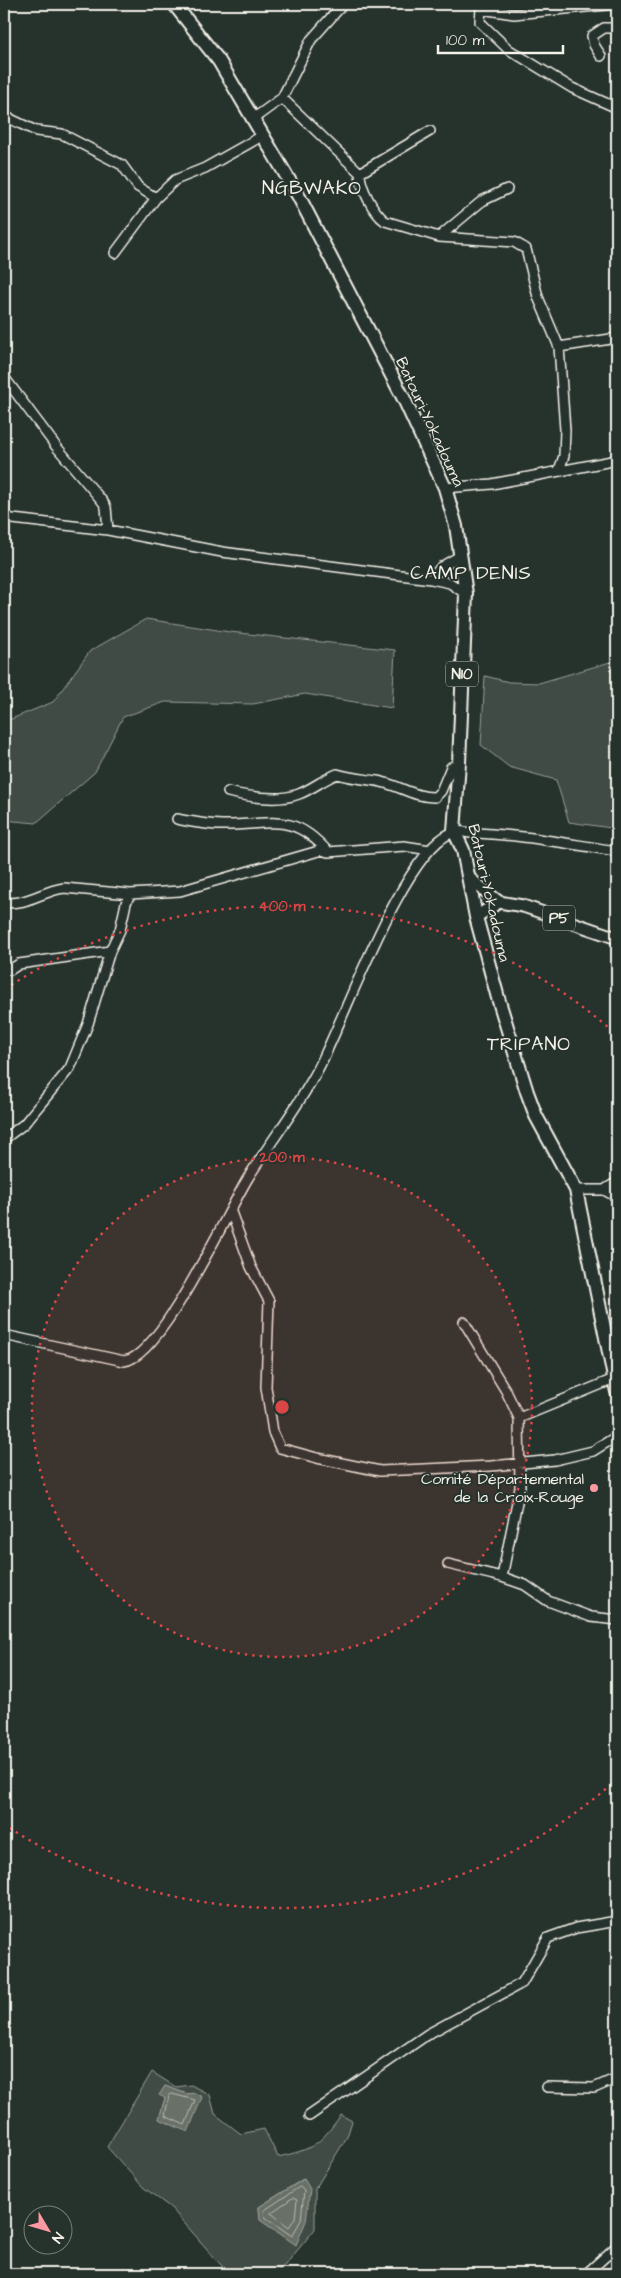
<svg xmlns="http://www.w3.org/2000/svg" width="621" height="2278" font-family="'Architects Daughter',sans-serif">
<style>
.green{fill:#414b45;stroke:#9a9e96;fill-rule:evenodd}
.water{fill:#676f68;stroke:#9fa39b}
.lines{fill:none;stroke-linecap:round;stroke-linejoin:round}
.shore{stroke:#bcbdb5;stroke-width:1}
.minor-casing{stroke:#f4f1e8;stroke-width:12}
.major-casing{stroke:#f4f1e8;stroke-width:15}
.highway-casing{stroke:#f4f1e8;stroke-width:16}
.minor{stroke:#26332d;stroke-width:9}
.major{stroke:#26332d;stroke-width:11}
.highway{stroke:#26332d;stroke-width:12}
.ring{fill:none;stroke:#da4645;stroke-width:2.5;stroke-dasharray:2.5 5}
.poi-dot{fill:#ff9aa2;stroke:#26332d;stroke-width:2}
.labels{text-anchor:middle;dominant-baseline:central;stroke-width:4;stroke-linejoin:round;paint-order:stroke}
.shield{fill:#26332d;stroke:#b6b8b0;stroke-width:1}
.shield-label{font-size:15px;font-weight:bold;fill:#f4f1e8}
.street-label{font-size:16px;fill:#f4f1e8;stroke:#26332d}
.poi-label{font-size:16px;fill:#f4f1e8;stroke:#26332d;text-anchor:end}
.quarter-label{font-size:19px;letter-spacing:1px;fill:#f4f1e8;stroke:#26332d}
.centre{fill:#da4645;stroke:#26332d;stroke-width:2.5}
.ring-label{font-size:15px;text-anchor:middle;font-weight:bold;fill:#da4645;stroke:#26332d;stroke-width:4;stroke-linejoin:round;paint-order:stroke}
</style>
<rect width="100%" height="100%" fill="#26332d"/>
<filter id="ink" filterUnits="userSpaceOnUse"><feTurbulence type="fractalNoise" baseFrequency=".02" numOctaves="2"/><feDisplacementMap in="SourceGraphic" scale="10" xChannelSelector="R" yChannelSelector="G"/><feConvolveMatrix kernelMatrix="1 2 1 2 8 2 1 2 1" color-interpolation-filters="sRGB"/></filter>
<g filter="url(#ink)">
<!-- green -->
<path class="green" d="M 146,619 L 230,632 L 395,650 L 392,708 L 305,694 L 253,704 L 165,702 L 123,717 L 95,772 L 36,823 L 4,820 L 4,722 L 53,702 L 90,651 Z
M 617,660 L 617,827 L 611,828 L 569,822 L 556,780 L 509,767 L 481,745 L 485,676 L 509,682 L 539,683 Z
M 152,2072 L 176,2087 L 191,2085 L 210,2095 L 215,2114 L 241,2134 L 264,2129 L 278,2157 C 314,2149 319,2145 341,2115 L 352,2121 L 347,2137 L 315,2189 L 315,2229 L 286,2264 L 274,2274 L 229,2274 L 171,2208 L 143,2187 L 107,2147 ZM 165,2086 L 187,2094 L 195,2093 L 159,2119 L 165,2098 ZM 303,2179 L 296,2244 L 260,2220 L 259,2207 Z"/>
<!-- water -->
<path class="water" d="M 165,2086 L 187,2094 L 195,2093 L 202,2097 L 188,2132 L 159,2119 L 165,2098 L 159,2095 Z
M 304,2179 L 310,2189 L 306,2221 L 296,2245 L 260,2220 L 259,2207 Z"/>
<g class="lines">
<!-- shore -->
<path class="shore" d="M 172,2094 L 195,2100 L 185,2125 L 165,2116 L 169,2096 Z
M 300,2187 L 304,2191 L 301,2220 L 292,2236 L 265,2217 L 264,2211 Z
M 293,2198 L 297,2200 L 295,2218 L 289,2227 L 271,2213 Z"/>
<!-- minor casing -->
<g class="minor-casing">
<path id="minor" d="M 617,4 L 514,14 L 481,9 L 480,22 L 508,49 L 572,88 L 617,108
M 601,56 L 594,45 L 592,36 L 604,28 L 617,28
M 282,98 L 311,40 L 343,4
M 4,116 L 36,131 L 62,134 L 122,165 L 138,187 L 156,198
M 253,119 L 282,98 L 360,173
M 430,131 L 360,173 C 360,187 373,212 385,221 L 439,237 L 514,242 L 526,249 L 538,297 L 559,347 L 565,430 L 564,456 L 559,470
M 439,237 L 482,201 L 507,189
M 115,253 L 156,198 L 175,180 L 205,168 L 262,136
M 559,347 L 617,338
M 4,377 L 55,445 L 103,502 L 106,507 L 108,530
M 445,488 L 492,484 L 617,460
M 4,518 L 108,530 L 222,552 L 431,579 L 450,583 L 466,594
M 431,579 L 441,567 L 460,556
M 228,792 C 250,797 278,802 299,794 C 312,789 324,779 337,774 C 351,778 363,779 377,781 C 397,784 415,798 435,797 L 441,791 L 451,767 L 459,763
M 177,819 C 192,822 207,825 222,825 C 271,826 291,810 328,852 L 404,846 L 430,850
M 4,902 C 26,906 42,891 64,888 L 130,894 L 180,891 L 322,850 L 328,852
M 4,966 L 10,970 L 19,964 L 110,951 L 120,930 L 126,903 L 130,894
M 4,1139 L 24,1124 L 70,1068 L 88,1024 L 110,951
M 576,1190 L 604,1190 L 617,1197
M 604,1190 L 617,1182
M 231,1212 L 251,1267 L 269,1301 L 266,1387 L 273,1432 L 280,1448 L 317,1458 L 380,1471 L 491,1466 L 555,1460 L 593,1451 L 617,1436
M 464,1322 L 506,1391 L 519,1418 L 520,1487 L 502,1577
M 4,1335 L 124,1361 C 161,1358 227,1212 248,1178 C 270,1142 297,1109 317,1071 C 345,1019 401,855 451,833 C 457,830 464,832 470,833 C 520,834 568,844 617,851
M 519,1418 L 614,1379
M 448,1564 L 502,1577 L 525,1585 L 548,1601 L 591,1617 L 617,1620
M 547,2087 L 594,2088 L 617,2078
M 309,2116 L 428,2034 L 522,1983 L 548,1938 L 576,1928 L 617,1921
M 586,2274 L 617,2246"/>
</g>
<!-- major casing -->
<g class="major-casing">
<path id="major" d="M 469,878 L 499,902 L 523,906 L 617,938
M 476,917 L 499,902"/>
</g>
<!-- highway casing -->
<g class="highway-casing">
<path id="highway" d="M 174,4 L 219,61 L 299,197 L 404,399 L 445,488 L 456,526 L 466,594 L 459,763 L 454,831 L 463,850 L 476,917 L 498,998 L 527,1092 L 536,1116 L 576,1190 L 617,1392"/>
</g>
<!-- minor -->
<use href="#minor" class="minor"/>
<!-- major -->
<use href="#major" class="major"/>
<!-- highway -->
<use href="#highway" class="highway"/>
</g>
</g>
<!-- distance rings -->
<circle cx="282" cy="1407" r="250" fill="#da4645" fill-opacity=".12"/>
<g class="ring">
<circle cx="282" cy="1407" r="250"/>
<path d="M617 1779A501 501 0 0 1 5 1825M5 989A501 501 0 0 1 617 1035"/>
</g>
<!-- markers -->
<circle class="poi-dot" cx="594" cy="1488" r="5"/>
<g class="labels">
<!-- shield labels -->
<g class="shield">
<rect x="446" y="661.5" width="32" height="25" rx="4"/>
<rect x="543" y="905.5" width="32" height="25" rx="4"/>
</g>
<g class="shield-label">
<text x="462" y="674">N10</text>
<text x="559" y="918">P5</text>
</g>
<!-- street labels -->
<g class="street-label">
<text transform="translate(430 422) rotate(65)">Batouri-Yokadouma</text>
<text transform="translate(489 893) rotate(77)">Batouri-Yokadouma</text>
</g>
<!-- poi labels -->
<g class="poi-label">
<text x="584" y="1479">Comité Départemental<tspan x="584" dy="18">de la Croix-Rouge</tspan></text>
</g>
<!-- quarter labels -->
<g class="quarter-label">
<text x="312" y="188">NGBWAKO</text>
<text x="471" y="573">CAMP DENIS</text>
<text x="529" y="1044">TRIPANO</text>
</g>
</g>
<circle cx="282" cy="1407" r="8" class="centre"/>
<g class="ring-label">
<text x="282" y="911">400 m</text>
<text x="282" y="1162">200 m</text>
</g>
<!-- margin -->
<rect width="621" height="2278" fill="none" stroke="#26332d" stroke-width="20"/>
<rect x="10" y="10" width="601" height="2258" fill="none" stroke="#f4f1e8" stroke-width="2" filter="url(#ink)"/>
<!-- north arrow -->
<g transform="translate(48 2230) rotate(128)"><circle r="24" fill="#26332d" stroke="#787f78"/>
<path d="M0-4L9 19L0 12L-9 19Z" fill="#ff9aa2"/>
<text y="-8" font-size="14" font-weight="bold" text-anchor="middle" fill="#f4f1e8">N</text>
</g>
<!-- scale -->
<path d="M438 45v8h125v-8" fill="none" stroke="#f4f1e8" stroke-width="2.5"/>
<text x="446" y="45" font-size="15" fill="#f4f1e8" stroke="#26332d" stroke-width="4" paint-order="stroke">100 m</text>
</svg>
